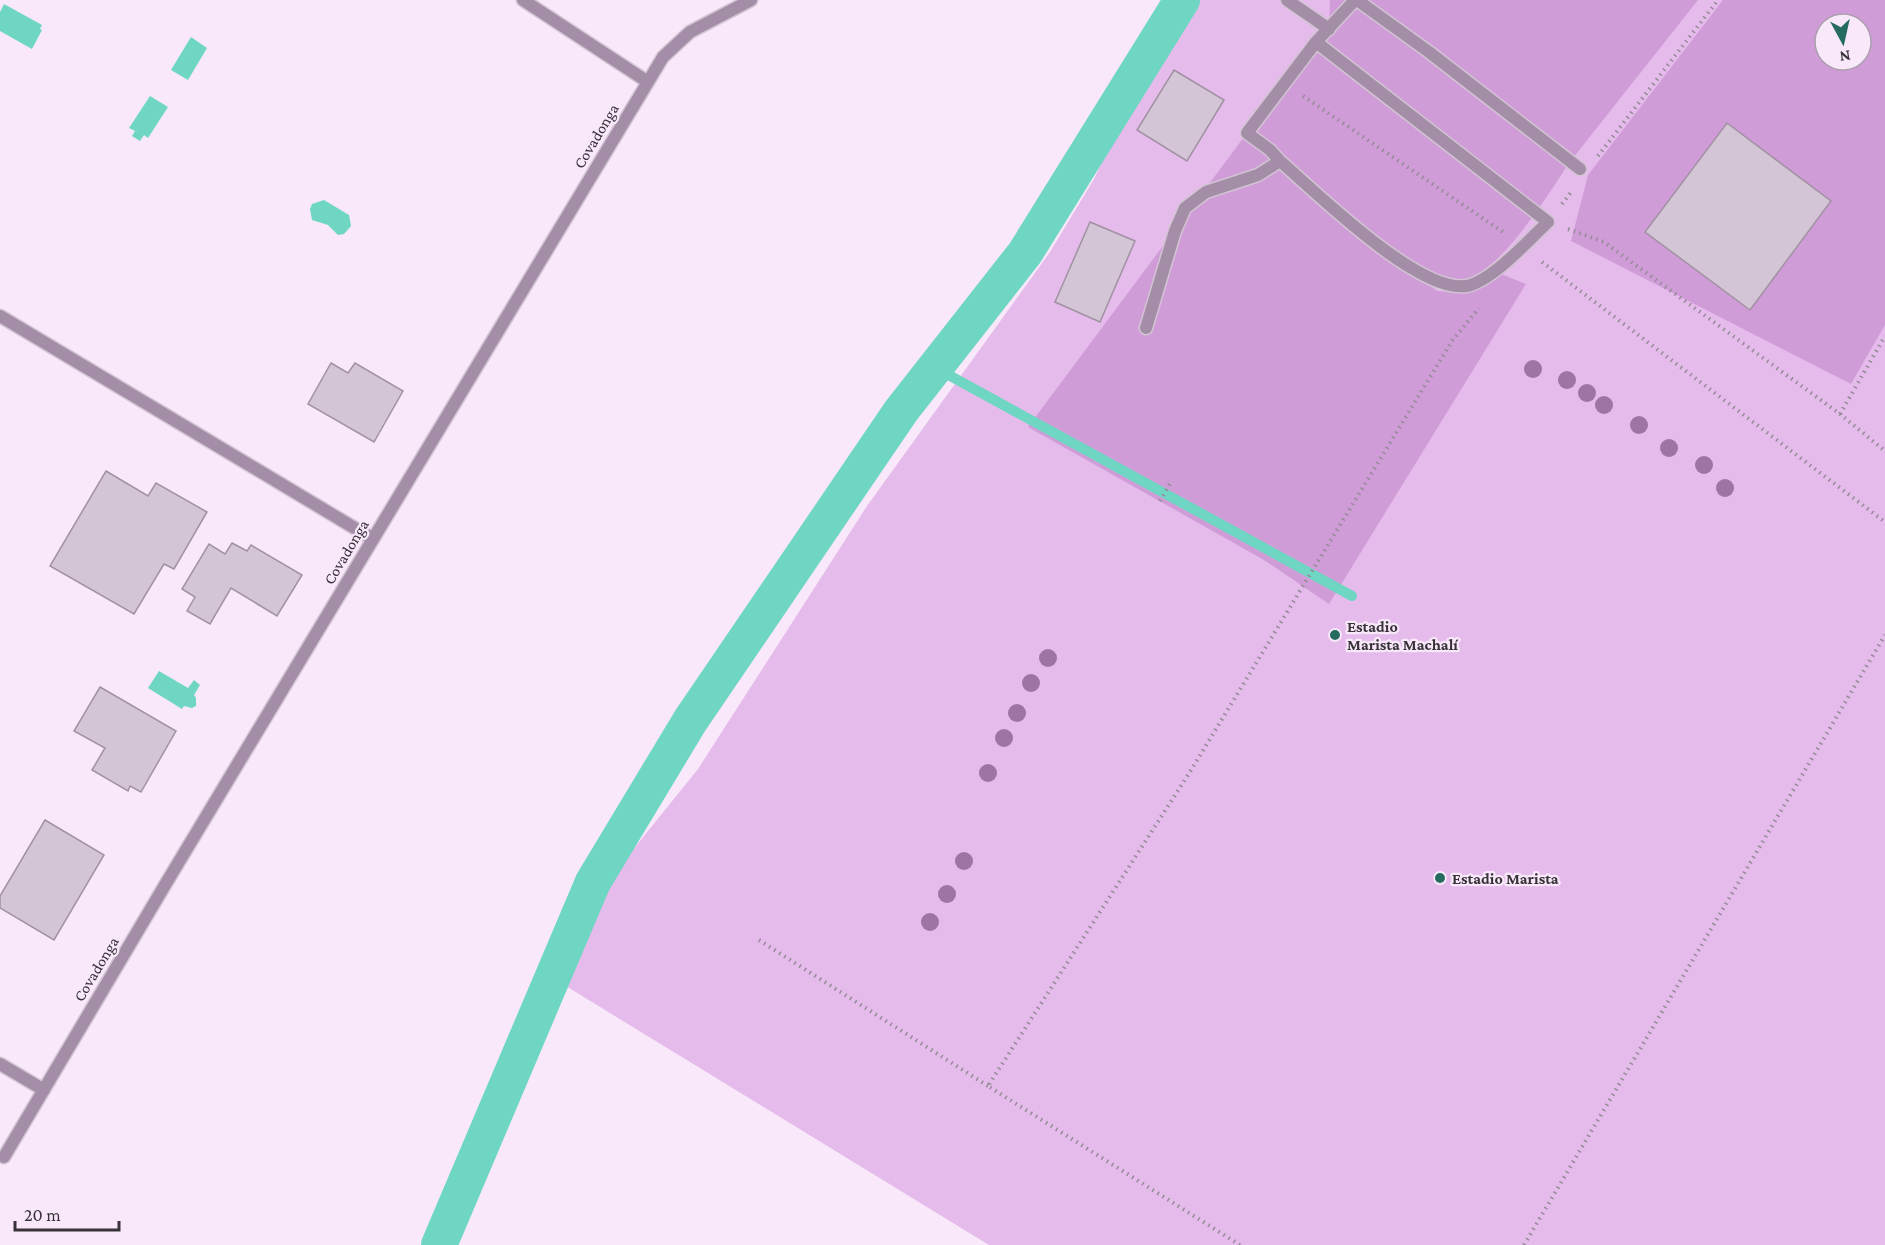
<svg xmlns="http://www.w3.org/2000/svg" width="1885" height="1245" font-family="'Crimson Pro',serif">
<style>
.green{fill:#e4bbea;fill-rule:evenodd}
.forest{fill:#d09cd8;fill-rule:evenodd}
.water{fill:#6fd6c3}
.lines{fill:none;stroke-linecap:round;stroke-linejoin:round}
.stream{stroke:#6fd6c3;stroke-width:10}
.canal{stroke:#6fd6c3;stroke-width:36}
.building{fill:#d4c5d6;stroke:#a092a2;stroke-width:1.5}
.service-casing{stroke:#d2c4d3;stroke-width:15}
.minor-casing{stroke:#d2c4d3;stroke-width:15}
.path{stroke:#968b98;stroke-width:4;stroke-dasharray:1.5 4.5;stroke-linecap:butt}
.service{stroke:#a38da7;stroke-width:12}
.minor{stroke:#a38da7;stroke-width:12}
.tree{fill:#9d74a4}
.poi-dot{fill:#256b5f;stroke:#f8e8fa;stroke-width:2}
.labels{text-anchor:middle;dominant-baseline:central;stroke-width:4.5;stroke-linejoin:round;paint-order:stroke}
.street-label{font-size:16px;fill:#383239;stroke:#f8e8fa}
.poi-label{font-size:16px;font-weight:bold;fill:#383239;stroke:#f8e8fa;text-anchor:start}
</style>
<rect width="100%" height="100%" fill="#f8e8fa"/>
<!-- green -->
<path class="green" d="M 1179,0 L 1885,0 L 1885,1245 L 989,1245 L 556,980 L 602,888 L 698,769 L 867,506 L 1050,252 L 1094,179 L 1143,76 L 1168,17 ZM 1825,24 L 1861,24 L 1861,60 L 1825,60 Z"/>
<!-- forest -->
<path class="forest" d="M 1330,0 L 1364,0 L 1570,161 C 1552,190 1498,275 1465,279 C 1440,283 1413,266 1391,256 L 1437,291 L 1465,292 L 1483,285 L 1501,274 L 1526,284 L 1329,604 L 1264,560 L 1028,427 L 1247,133 L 1329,29 Z
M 1366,0 L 1698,0 L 1573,158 Z
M 1723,0 L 1885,0 L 1885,325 L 1851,384 L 1571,241 L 1588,175 ZM 1825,24 L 1861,24 L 1861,60 L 1825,60 Z"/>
<!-- water -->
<path class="water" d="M 4,4 L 42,25 L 40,29 L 42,30 L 32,49 L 0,31 L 0,12 Z
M 191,37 L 207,48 L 188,80 L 171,70 Z
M 150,96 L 168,107 L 148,138 L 144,135 L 140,141 L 132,136 L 135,131 L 129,128 Z
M 324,200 L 349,215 L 351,226 L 344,234 L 338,235 L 328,225 L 312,220 L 310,209 L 312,204 Z
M 159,671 L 188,688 L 194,680 L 200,685 L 194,695 L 196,698 L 196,706 L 192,708 L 184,706 L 182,709 L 148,688 Z"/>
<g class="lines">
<!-- stream -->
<path class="stream" d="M 934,367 L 1352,596"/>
<!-- canal -->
<path class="canal" d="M 439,1245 L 593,882 L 690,721 L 901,411 L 1025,253 L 1182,0"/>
</g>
<!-- building -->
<path class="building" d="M 1174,70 L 1224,100 L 1187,161 L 1137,130 Z
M 1727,123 L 1831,201 L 1750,310 L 1645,232 Z
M 1090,222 L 1135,241 L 1100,322 L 1055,302 Z
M 331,363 L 348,373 L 355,363 L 403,391 L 374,442 L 308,404 Z
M 106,471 L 148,496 L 156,483 L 207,512 L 174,569 L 164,564 L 134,614 L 50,566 Z
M 232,543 L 247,551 L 251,545 L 302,575 L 277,616 L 231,588 L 210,624 L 187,611 L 195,597 L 182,589 L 209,544 L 225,554 Z
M 100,687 L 176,731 L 141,792 L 130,786 L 128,791 L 92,770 L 105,748 L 74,731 Z
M 45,820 L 104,855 L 54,940 L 0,908 L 0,896 Z"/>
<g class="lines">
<!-- service casing -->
<g class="service-casing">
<path id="service" d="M 1287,0 L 1329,29
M 1357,0 L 1429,52 L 1580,169
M 1316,42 L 1548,222 C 1530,239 1491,282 1466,286 C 1418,293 1317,193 1280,161 L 1270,150 L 1247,133 L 1316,42 L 1355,0
M 1146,328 L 1175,231 L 1185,208 L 1206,192 L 1258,175 L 1280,161"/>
</g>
<!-- minor casing -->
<g class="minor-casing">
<path id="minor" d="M 523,0 L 648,82
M 0,316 L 373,539
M 0,1064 L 44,1090
M 4,1157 L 165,885 L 663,57 L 690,32 L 751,0"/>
</g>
<!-- path -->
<path class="path" d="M 1303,96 L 1503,232
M 1598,156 L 1718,0
M 1562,204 L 1572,191
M 1568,229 L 1604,242 L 1840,414 L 1885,451
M 1542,262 L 1885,522
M 1840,414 L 1885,336
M 1160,501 L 1171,482
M 759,940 L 988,1086
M 1240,1245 L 988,1086 L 1188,775 L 1452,341 L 1479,308
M 1524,1245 L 1885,635"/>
<!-- service -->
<use href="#service" class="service"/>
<!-- minor -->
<use href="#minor" class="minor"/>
</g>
<!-- trees -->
<g class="tree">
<circle cx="1533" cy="369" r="9"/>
<circle cx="1567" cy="380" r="9"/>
<circle cx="1587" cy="393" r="9"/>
<circle cx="1604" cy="405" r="9"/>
<circle cx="1639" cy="425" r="9"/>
<circle cx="1669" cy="448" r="9"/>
<circle cx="1704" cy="465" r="9"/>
<circle cx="1725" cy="488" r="9"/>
<circle cx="1048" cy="658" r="9"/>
<circle cx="1031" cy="683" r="9"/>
<circle cx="1017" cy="713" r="9"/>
<circle cx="1004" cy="738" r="9"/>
<circle cx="988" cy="773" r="9"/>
<circle cx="964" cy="861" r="9"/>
<circle cx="947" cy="894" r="9"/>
<circle cx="930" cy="922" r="9"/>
</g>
<!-- markers -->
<g class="poi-dot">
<circle cx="1335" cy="635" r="6"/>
<circle cx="1440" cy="878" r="6"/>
</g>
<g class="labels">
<!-- street labels -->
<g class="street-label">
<text transform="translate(596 136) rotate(-59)">Covadonga</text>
<text transform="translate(346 552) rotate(-59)">Covadonga</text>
<text transform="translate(96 969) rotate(-59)">Covadonga</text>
</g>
<!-- poi labels -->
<g class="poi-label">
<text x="1347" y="626">Estadio<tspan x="1347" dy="18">Marista Machalí</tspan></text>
<text x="1452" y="878">Estadio Marista</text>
</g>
</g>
<!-- north arrow -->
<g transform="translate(1843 42) rotate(172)"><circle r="28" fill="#f8e8fa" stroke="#ab9fad" stroke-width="1.5"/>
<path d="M0-4.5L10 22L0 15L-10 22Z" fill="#256b5f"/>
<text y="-9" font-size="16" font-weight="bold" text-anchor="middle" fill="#383239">N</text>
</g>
<!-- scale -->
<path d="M15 1221v9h104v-9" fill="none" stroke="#383239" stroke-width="3"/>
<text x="24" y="1221" font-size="18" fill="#383239" stroke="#f8e8fa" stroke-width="4.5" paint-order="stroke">20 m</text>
</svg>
